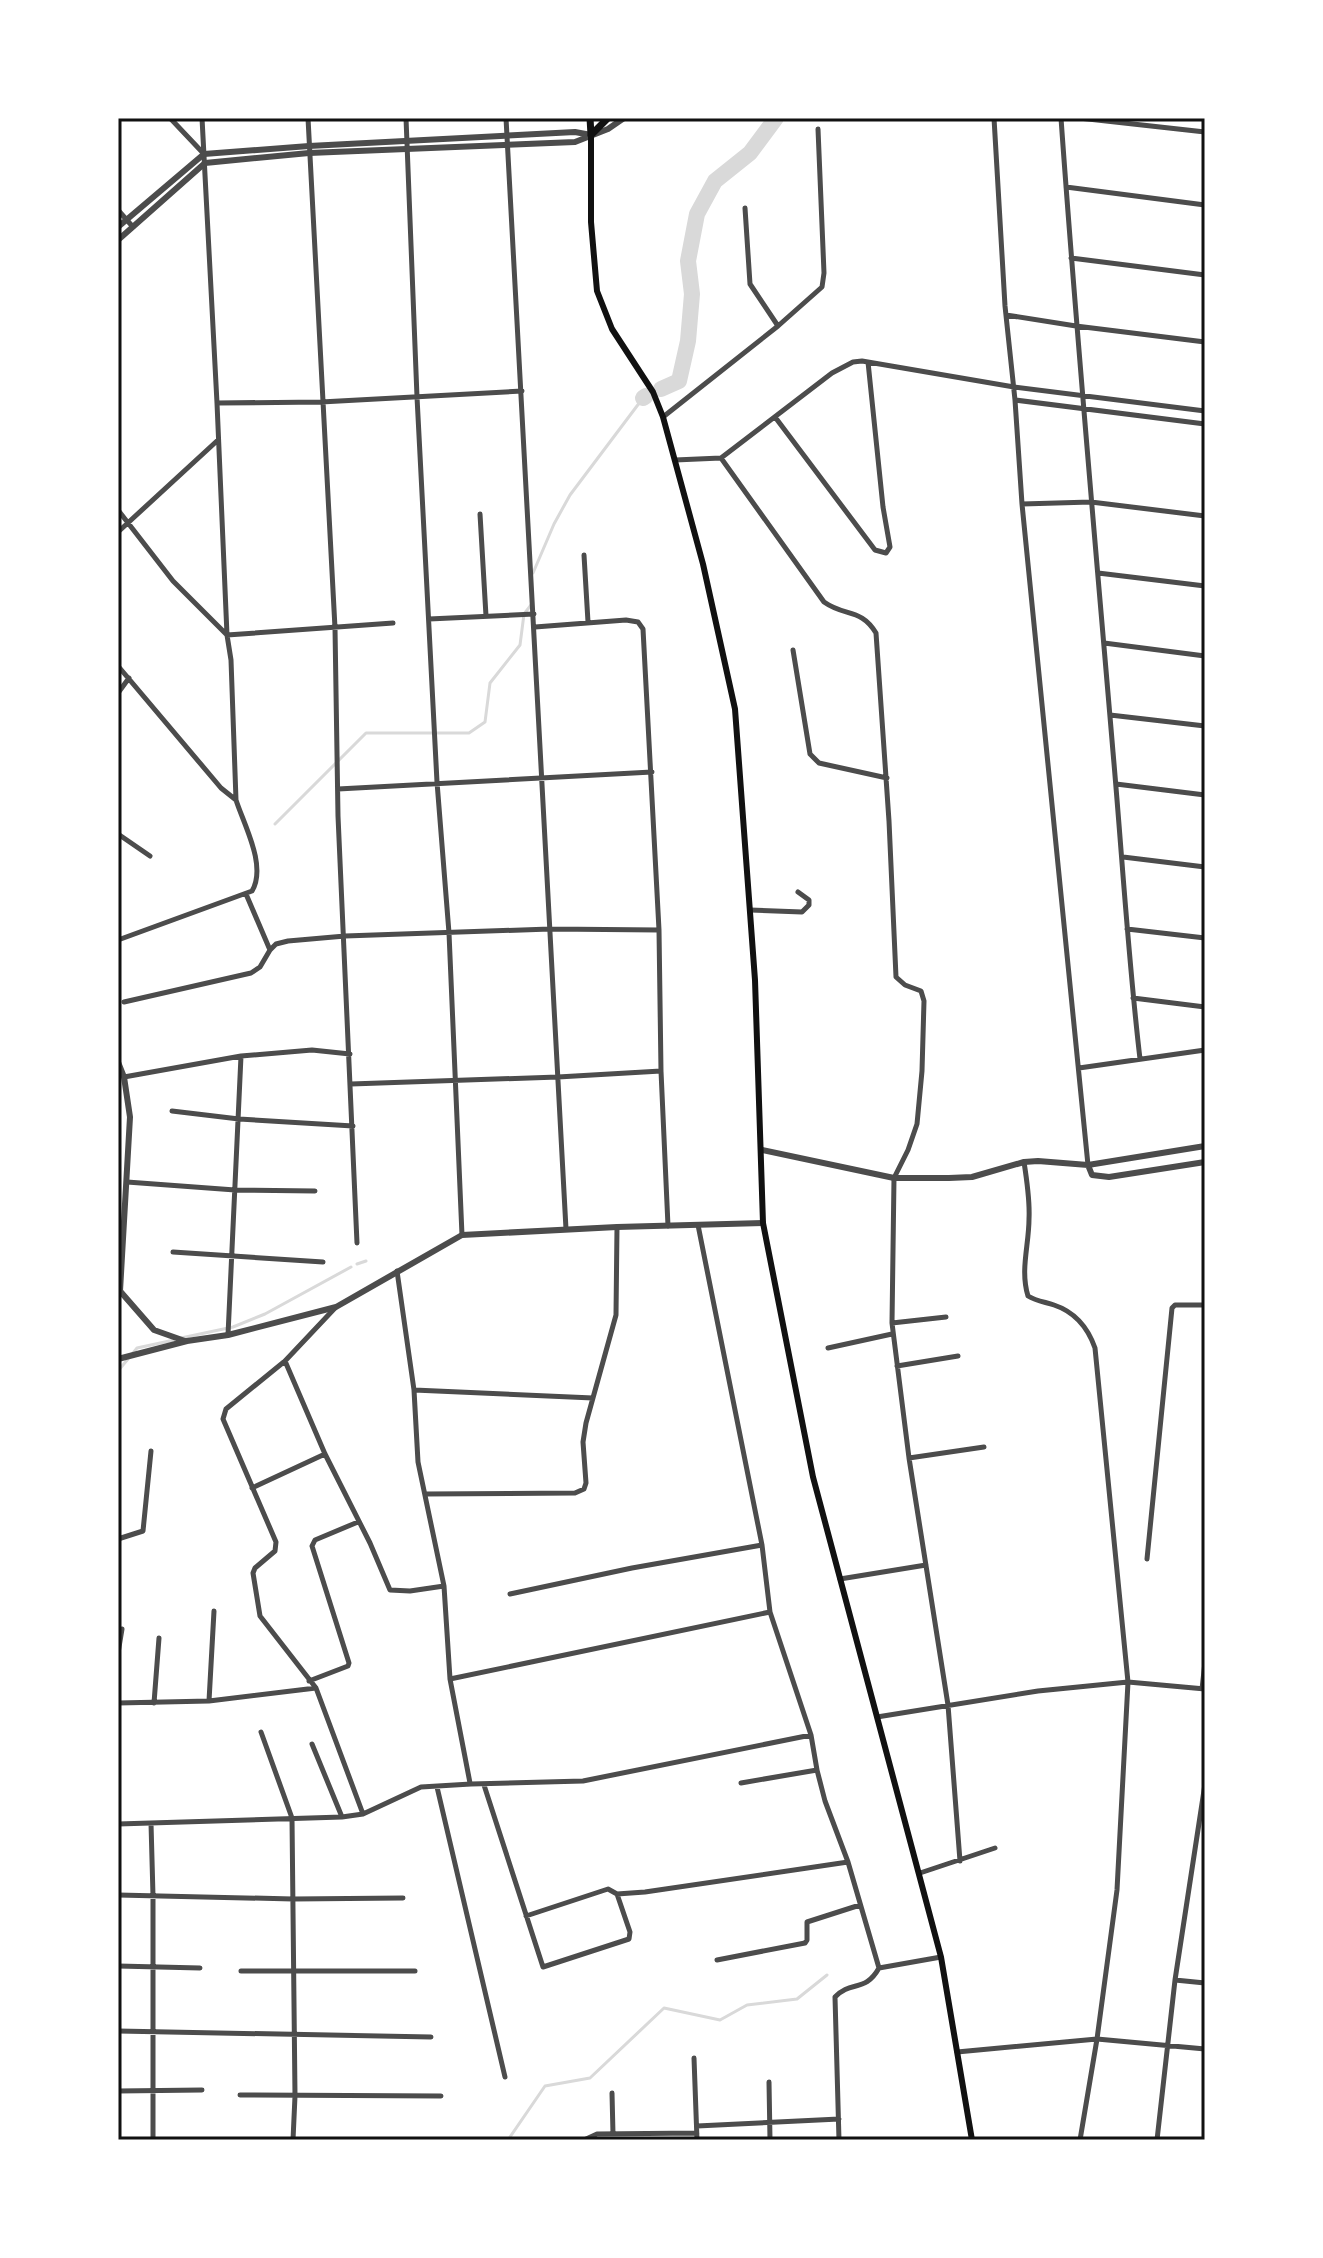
<svg xmlns="http://www.w3.org/2000/svg" width="1323" height="2258" font-family="'Source Sans 3',sans-serif">
<style>
.lines{fill:none;stroke-linecap:round;stroke-linejoin:round}
.stream{stroke:#d9d9d9;stroke-width:3}
.river{stroke:#d9d9d9;stroke-width:16}
.minor{stroke:#4c4c4c;stroke-width:5}
.tertiary{stroke:#4c4c4c;stroke-width:6}
.secondary{stroke:#111;stroke-width:6}
.primary{stroke:#111;stroke-width:7}
.neatline{fill:none;stroke:#111;stroke-width:3}
</style>
<rect width="100%" height="100%" fill="#fff"/>
<g class="lines">
<!-- stream -->
<path class="stream" d="M 533,573 L 554,524 L 570,495 L 643,398
M 275,824 L 366,733 L 469,733 L 485,722 L 490,683 L 520,645 L 524,614 L 531,605
M 357,1264 L 366,1261
M 181,1338 L 233,1327 L 265,1314 L 351,1267
M 133,1353 L 137,1348 L 174,1340
M 118,1371 L 128,1359
M 508,2140 L 545,2086 L 590,2078 L 664,2008 L 720,2020 L 747,2005 L 797,1999 L 827,1975"/>
<!-- river -->
<path class="river" d="M 661,389 L 679,381 L 688,341 L 692,294 L 688,261 L 697,214 L 715,181 L 750,153 L 776,118
M 643,398 L 646,396"/>
<!-- minor -->
<path class="minor" d="M 170,118 L 204,154
M 308,118 L 335,628 L 338,816 L 357,1243
M 406,118 L 417,397 L 437,782 L 449,933 L 462,1235
M 506,118 L 566,1229
M 994,118 L 1005,306 L 1015,400 L 1022,504 L 1088,1165
M 1061,118 C 1076,329 1095,540 1113,752 C 1122,854 1128,957 1140,1059
M 1079,118 L 1205,132
M 1066,187 L 1205,205
M 745,208 L 750,284 L 778,326
M 118,210 L 133,227
M 1071,258 L 1205,275
M 1006,315 L 1076,326 L 1205,342
M 1015,400 L 1205,424
M 217,403 L 321,402 L 522,391
M 663,417 L 778,326 L 822,287 L 824,273 L 818,129
M 775,417 L 875,550 L 886,553 L 890,547 L 883,507 L 868,362
M 721,458 L 824,602 C 845,617 861,608 876,633 L 889,821 L 896,977 L 905,985 L 921,991 L 924,1001 L 922,1071 L 917,1124 L 908,1150 L 894,1178 L 892,1323 L 909,1458 L 948,1705 L 960,1861
M 675,460 L 721,458 L 832,373 L 853,362 L 862,361 L 1014,387 L 1205,411
M 1022,504 L 1091,502 L 1205,516
M 118,510 L 173,581 L 227,635 L 393,623
M 480,514 L 486,616
M 118,532 L 218,440
M 584,555 L 588,622
M 1098,573 L 1205,586
M 429,619 L 534,614
M 535,627 L 626,620 L 638,622 L 643,629 L 659,930 L 661,1071 L 668,1226
M 1104,643 L 1205,656
M 793,650 L 810,754 L 819,763 L 887,778
M 118,666 L 221,788 L 236,800 L 231,660 L 227,635 L 217,403 L 202,118
M 118,693 L 129,678
M 1110,715 L 1205,726
M 1116,784 L 1205,795
M 338,789 L 652,772
M 118,834 L 150,856
M 1123,857 L 1205,867
M 246,894 L 270,950
M 750,910 L 802,912 L 809,905 L 809,900 L 798,892
M 1127,929 L 1205,938
M 118,940 L 252,891 C 267,866 244,825 236,800
M 1133,998 L 1205,1007
M 124,1002 L 251,973 L 260,967 L 270,950 L 276,944 L 288,941 L 345,936 L 550,929 L 659,930
M 1079,1068 L 1205,1050
M 124,1077 L 241,1056 L 312,1050 L 350,1054
M 351,1084 L 558,1077 L 661,1071
M 172,1111 L 239,1119 L 353,1126
M 1024,1162 C 1027,1181 1030,1200 1029,1219 C 1029,1245 1020,1270 1028,1296 C 1036,1301 1045,1302 1054,1305 C 1075,1312 1088,1328 1095,1348 L 1128,1682 L 1117,1890 L 1097,2039 L 1080,2140
M 127,1182 L 235,1190 L 315,1191
M 698,1225 L 762,1545 L 770,1612 L 811,1735 L 817,1770 L 825,1801 L 848,1862 L 879,1968 C 865,1993 851,1980 835,1997 L 839,2140
M 173,1252 L 323,1262
M 397,1271 L 414,1390 L 418,1462 L 444,1586 L 450,1679 L 470,1783
M 335,1308 L 285,1361 L 226,1409 L 223,1419 L 276,1542 L 275,1551 L 255,1568 L 253,1573 L 260,1616 L 316,1688 L 363,1814
M 892,1323 L 946,1317
M 228,1335 L 241,1056
M 828,1348 L 892,1334
M 285,1361 L 325,1454 L 370,1543 L 390,1590 L 410,1591 L 444,1586
M 897,1366 L 958,1356
M 414,1390 L 593,1398
M 909,1458 L 984,1447
M 252,1488 L 325,1454
M 425,1494 L 575,1493 L 584,1489 L 586,1483 L 583,1442 L 586,1423 L 616,1315 L 617,1227
M 118,1539 L 143,1531 L 151,1451
M 1147,1559 L 1172,1308 L 1175,1305 L 1205,1305
M 840,1579 L 926,1565
M 510,1594 L 632,1568 L 762,1545
M 118,1653 L 122,1629
M 450,1679 L 770,1612
M 309,1681 L 348,1666 L 349,1663 L 312,1546 L 315,1540 L 358,1522
M 1202,1689 L 1205,1662
M 209,1701 L 214,1611
M 118,1703 L 209,1701 L 316,1688
M 154,1703 L 159,1638
M 877,1717 L 1038,1691 L 1128,1682 L 1205,1689
M 261,1732 L 292,1818 L 295,2096 L 293,2140
M 312,1744 L 342,1817
M 741,1783 L 817,1770
M 484,1785 L 543,1967 L 629,1939 L 630,1932 L 617,1894
M 437,1787 L 505,2077
M 151,1823 L 153,1896 L 153,2140
M 118,1824 L 342,1817 L 363,1814 L 421,1787 L 471,1784 L 583,1781 L 811,1735
M 920,1873 L 995,1848
M 118,1895 L 293,1899 L 403,1898
M 526,1916 L 608,1889 L 617,1894 L 645,1892 L 848,1862
M 717,1960 L 805,1943 L 807,1940 L 807,1922 L 860,1905
M 118,1966 L 200,1968
M 879,1968 L 941,1957
M 241,1971 L 415,1971
M 1175,1980 L 1205,1983
M 118,2031 L 431,2037
M 957,2052 L 1097,2039 L 1205,2049
M 694,2058 L 697,2140
M 769,2082 L 770,2140
M 118,2091 L 202,2090
M 612,2093 L 613,2134
M 240,2095 L 441,2096
M 697,2126 L 839,2119
M 584,2140 L 597,2134 L 697,2133
M 1157,2140 L 1175,1980 L 1205,1784"/>
<!-- tertiary -->
<path class="tertiary" d="M 118,227 L 204,154 L 309,146 L 575,132 L 591,135
M 118,240 L 205,163 L 309,153 L 575,142 L 608,129 L 624,118
M 118,1062 L 124,1077 L 130,1117 L 120,1291 L 118,1296
M 762,1150 L 894,1178 L 949,1178 L 972,1177 L 1024,1162 L 1038,1161 L 1088,1165 L 1205,1146
M 1088,1165 L 1092,1175 L 1109,1177 L 1205,1162
M 120,1291 L 154,1330 L 185,1341
M 118,1359 L 187,1341 L 228,1335 L 336,1307 L 462,1235 L 617,1227 L 763,1223"/>
<!-- secondary -->
<path class="secondary" d="M 591,135 L 591,222 L 597,291 L 612,329 L 653,392 L 663,417 L 703,564 L 735,709 L 755,980 L 763,1223 L 813,1477 L 941,1957 L 972,2140"/>
<!-- primary -->
<path class="primary" d="M 590,118 L 591,135
M 591,135 L 608,118"/>
</g>
<!-- border -->
<rect width="1323" height="2258" fill="none" stroke="#ffffff" stroke-width="240"/>
<rect x="120" y="120" width="1083" height="2018" class="neatline"/>
</svg>
